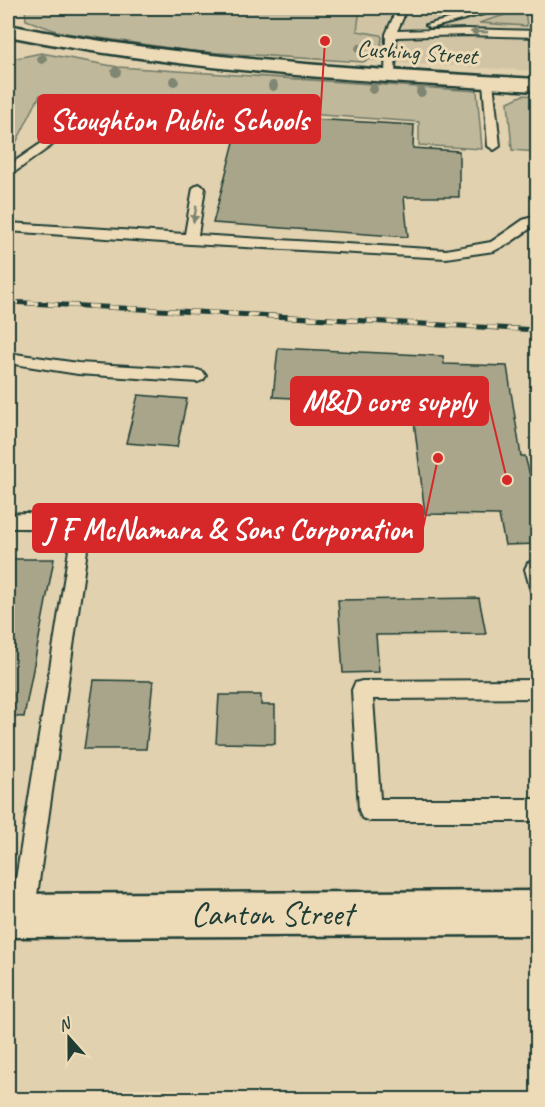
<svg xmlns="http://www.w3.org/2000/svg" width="545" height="1107" font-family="Caveat,sans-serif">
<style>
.built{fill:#d0c4a4}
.green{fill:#c0b89b;stroke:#707a68;stroke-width:1.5}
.building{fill:#a8a58a;stroke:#1f3d34;stroke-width:1.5}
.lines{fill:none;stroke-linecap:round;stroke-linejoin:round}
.service-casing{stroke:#1f3d34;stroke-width:4}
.minor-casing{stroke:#1f3d34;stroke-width:5}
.secondary-casing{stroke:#1f3d34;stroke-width:5}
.service{fill:#eddab7;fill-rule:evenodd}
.minor{fill:#eddab7;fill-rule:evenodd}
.secondary{fill:#eddab7;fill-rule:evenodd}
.rail-casing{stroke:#1f3d34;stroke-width:5}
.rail{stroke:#eddab7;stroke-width:4;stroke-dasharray:10;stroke-linecap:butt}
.tree{fill:#7f8671}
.oneway{fill:#7c846f}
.labels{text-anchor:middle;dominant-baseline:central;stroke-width:6;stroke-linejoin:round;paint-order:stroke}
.far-street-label{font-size:24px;fill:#1f3d34;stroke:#eddab7}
.near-street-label{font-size:33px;fill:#1f3d34;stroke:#eddab7}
.leader{fill:none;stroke:#d62828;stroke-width:2}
.callout-dot{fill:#d62828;stroke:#eddab7;stroke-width:2}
.callout{fill:#d62828;stroke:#d62828;stroke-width:2}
.callout-label{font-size:30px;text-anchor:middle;font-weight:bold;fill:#fff}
</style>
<rect width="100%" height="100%" fill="#e1d1af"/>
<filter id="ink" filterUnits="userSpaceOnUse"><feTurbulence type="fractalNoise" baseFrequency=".0167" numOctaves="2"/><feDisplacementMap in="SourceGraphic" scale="12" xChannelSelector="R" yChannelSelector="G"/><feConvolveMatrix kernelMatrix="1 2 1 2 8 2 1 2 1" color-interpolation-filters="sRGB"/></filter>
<g filter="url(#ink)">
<!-- built -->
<path class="built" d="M 25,8 L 537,8 L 537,71 L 190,51 L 59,32 Z"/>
<!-- green -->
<path class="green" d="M 25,8 L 360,8 L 357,31 L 380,35 L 382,37 L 380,54 L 363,62 L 190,51 L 59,32 L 26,20 Z
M 518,11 L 525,11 L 527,26 L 479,23 Z
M 41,53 L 118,67 L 477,91 L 482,149 L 419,145 L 419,122 L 40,95 L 8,159 L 8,64 L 17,58 Z
M 523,95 L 537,96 L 537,152 L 512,150 L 508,102 Z"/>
<!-- building -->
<path class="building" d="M 241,115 L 414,125 L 413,148 L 459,151 L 459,197 L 404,197 L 408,237 L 213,223 Z
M 278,348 L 443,356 L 444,364 L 507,366 L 521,456 L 525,456 L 537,503 L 537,544 L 505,545 L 499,515 L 425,514 L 412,404 L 273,397 Z
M 138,395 L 187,399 L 177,447 L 126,443 Z
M 8,559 L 54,559 L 24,717 L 8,716 Z
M 479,598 L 486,634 L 376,635 L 379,672 L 343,673 L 338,600 Z
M 94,680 L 153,681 L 146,749 L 84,749 Z
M 219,695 L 261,695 L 261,705 L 275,705 L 275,744 L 216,743 Z"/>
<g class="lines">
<!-- service casing -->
<g class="service-casing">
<path id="service" d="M 394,8 L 404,8 L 403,18 L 397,31 L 467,29 L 538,31 L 538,37 L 467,35 L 396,37 L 395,77 L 390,80 L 385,77 L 386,34 L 393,18 Z
M 491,8 L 506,8 L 431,28 L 426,25 Z
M 488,79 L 493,82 L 500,146 L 494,150 L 488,146 L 483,82 Z
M 80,117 L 84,118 L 84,122 L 12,174 L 8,175 L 8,166 Z
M 199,184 L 205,188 L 198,235 L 446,250 L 491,242 L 523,220 L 538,215 L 538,223 L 511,242 L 494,251 L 446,258 L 190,244 L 8,231 L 8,223 L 185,234 L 193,188 Z
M 8,353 L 78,363 L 198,370 L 203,372 L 206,376 L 203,380 L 198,382 L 78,374 L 8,363 Z
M 26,513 C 47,514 65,519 82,531 L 87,550 L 34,916 L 30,924 L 22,928 L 14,924 L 10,916 L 69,550 L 68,540 C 49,526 29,528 8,528 L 8,514 Z
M 534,561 L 538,562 L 538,593 L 531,591 L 525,569 L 528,563 Z
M 538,680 L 538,698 L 373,699 L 380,799 L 538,799 L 538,821 L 370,821 L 362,818 L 359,810 L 352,690 L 355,683 L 362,681 Z"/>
</g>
<!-- minor casing -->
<g class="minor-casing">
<path id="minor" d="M 8,25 C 183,59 360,69 538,79 L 538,91 C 360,81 182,71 8,36 Z"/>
</g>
<!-- secondary casing -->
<g class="secondary-casing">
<path id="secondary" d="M 538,891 L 538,935 L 8,937 L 8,894 Z"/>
</g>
<!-- service -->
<use href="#service" class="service"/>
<!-- minor -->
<use href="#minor" class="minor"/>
<!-- secondary -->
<use href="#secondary" class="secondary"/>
<!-- rail casing -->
<g class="rail-casing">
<path id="rail" d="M 8,302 L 538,330"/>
</g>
<!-- rail -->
<use href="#rail" class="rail"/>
</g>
<!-- trees -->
<g class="tree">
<circle cx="360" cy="49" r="5"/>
<circle cx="42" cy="59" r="5"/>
<circle cx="116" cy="72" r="5"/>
<circle cx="174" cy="81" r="5"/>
<circle cx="273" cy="86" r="5"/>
<circle cx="373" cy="89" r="5"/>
<circle cx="421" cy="92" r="5"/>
</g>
<!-- one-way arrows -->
<defs><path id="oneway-solid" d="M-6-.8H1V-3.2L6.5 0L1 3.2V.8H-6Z" transform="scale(1.5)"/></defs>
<g class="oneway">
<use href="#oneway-solid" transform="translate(479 32) rotate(-178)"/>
<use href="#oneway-solid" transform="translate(195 214) rotate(100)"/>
</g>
</g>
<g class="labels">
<!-- far-street labels -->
<g class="far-street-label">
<text transform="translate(417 52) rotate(4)">Cushing Street</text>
</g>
<!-- near-street labels -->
<g class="near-street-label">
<text x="272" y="914">Canton Street</text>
</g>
</g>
<!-- callouts -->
<path class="leader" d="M325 41L320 119M507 480L488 401M438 458L423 528"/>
<g class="callout-dot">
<circle cx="325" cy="41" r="6"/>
<circle cx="507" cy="480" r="6"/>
<circle cx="438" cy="458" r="6"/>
</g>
<g class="callout">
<rect x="38" y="95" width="282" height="48" rx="6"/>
<rect x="291" y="377" width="197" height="48" rx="6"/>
<rect x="33" y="504" width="390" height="48" rx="6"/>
</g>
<g class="callout-label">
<text x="179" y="130">Stoughton Public Schools</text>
<text x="389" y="411">M&amp;D core supply</text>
<text x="228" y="539">J F McNamara &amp; Sons Corporation</text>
</g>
<!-- margin -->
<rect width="545" height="1107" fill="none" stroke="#eddab7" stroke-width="30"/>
<rect x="15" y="15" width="515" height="1077" fill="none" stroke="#1f3d34" stroke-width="2" filter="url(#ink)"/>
<!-- north arrow -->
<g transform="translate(69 1038) rotate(339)" stroke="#eddab7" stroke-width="4.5" paint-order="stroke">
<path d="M0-4.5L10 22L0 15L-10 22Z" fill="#1f3d34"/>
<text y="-9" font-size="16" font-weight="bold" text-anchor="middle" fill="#1f3d34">N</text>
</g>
</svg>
